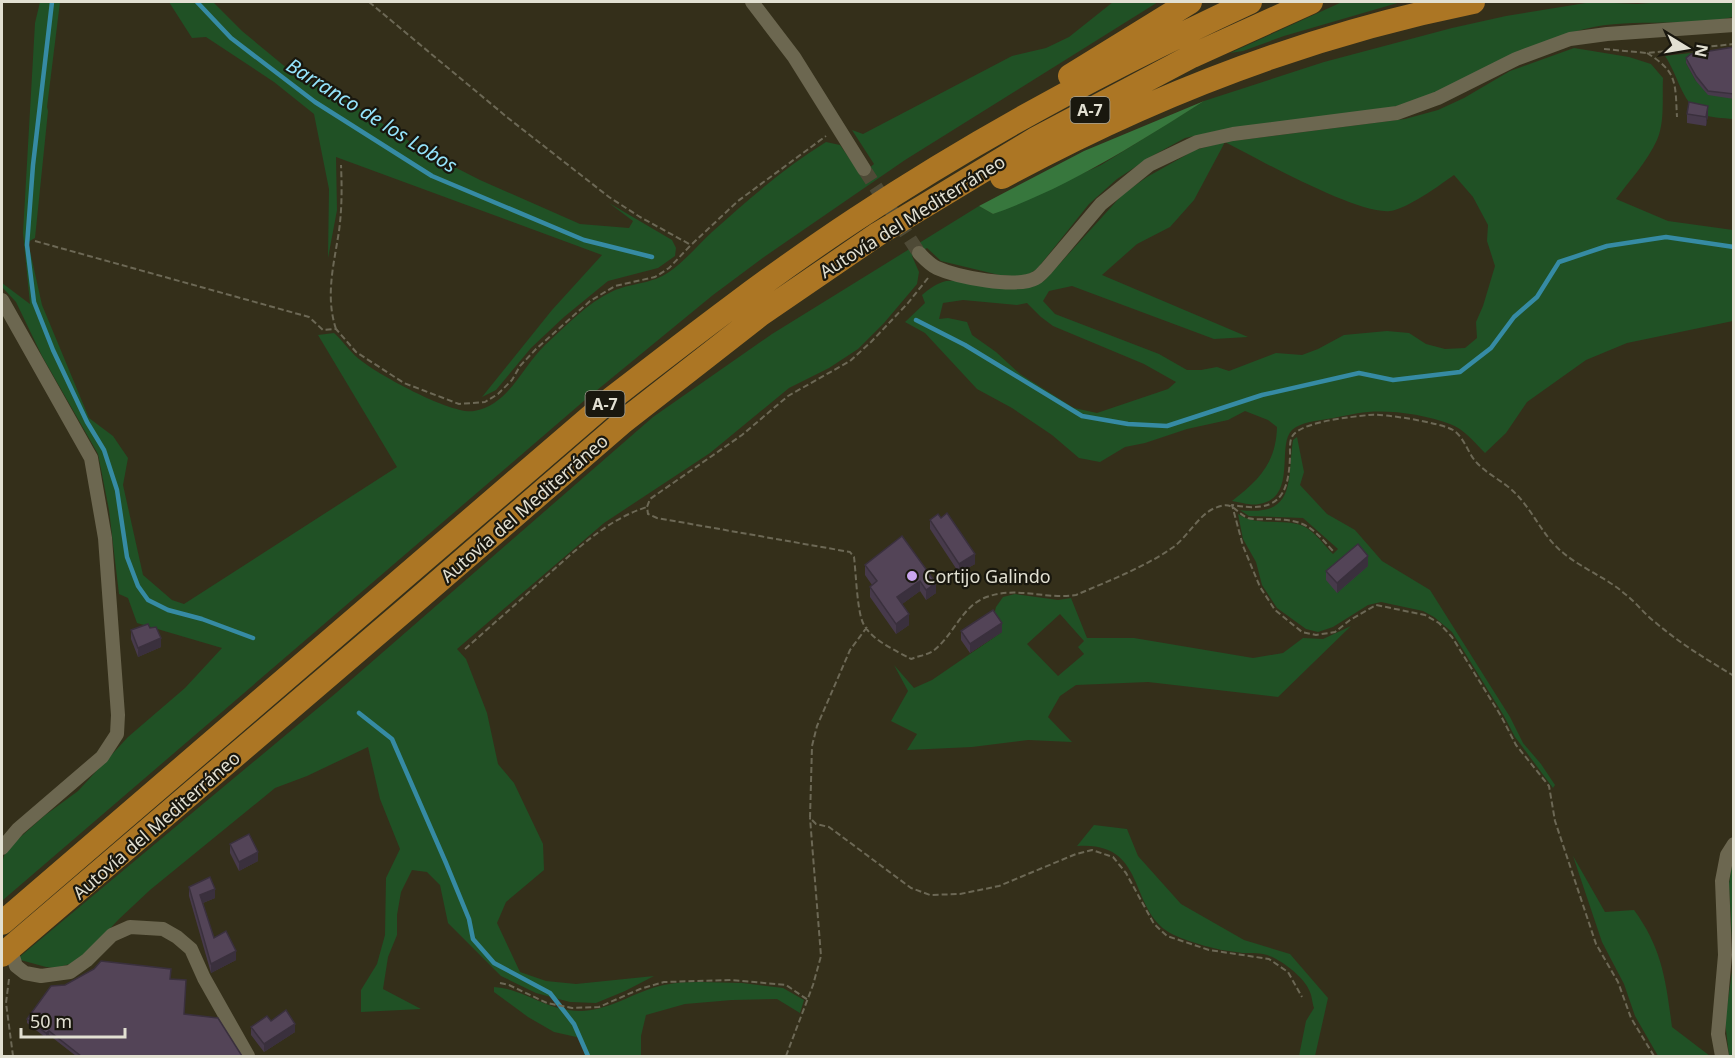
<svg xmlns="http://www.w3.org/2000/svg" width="1735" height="1058" font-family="'Noto Sans',sans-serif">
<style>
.green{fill:#205125;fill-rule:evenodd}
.forest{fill:#37773d}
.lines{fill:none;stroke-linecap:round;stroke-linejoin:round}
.stream{stroke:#368ba4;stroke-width:4.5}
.minor-tunnel{stroke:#4e4a36;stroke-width:14;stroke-dasharray:14 7;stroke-linecap:butt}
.path{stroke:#6c6855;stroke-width:2;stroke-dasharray:6 3;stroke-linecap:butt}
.minor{stroke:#6c6750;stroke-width:14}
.motorway{stroke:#ac7624;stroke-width:24}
.wall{fill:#473a4b}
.shaded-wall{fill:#3a303d}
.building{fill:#534457;stroke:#3a303d;stroke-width:1.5}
.poi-dot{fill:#c9a5ee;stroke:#19170e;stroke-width:2}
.labels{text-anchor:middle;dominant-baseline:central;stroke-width:4.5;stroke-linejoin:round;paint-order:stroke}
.shield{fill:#19170e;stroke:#a6a497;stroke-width:1.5}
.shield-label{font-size:16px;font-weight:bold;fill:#e2e0d2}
.street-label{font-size:18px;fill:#e2e0d2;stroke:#19170e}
.poi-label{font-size:18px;fill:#e2e0d2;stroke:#19170e;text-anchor:start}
.water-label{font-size:20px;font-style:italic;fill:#95e4fc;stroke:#19170e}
</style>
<rect width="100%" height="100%" fill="#342f1a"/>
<!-- green -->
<path class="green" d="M 40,2 L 60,2 L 47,107 L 48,111 L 35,238 L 28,242 L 42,305 L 89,418 L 113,436 L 128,458 L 123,485 L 143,575 L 172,600 L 184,604 L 397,467 L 318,335 L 334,333 C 344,342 352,355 363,362 C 381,376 452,415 474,411 C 509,405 522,367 545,345 C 566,326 587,303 613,291 C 631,283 652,284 669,272 C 685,261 698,245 712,232 C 748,200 785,167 826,142 L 840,145 L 861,175 L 874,164 L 852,130 L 863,134 L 1012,56 L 1046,48 L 1069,37 L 1113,2 L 1158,2 L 905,160 L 764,257 L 713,295 L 585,400 L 3,900 L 2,862 L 6,850 L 44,816 L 78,791 L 128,737 L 185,688 L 222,648 L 137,623 L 128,598 L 119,594 L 109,510 L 98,454 L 42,356 L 16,302 L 2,287 L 2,283 L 30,304 L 23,233 L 35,23 Z
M 169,2 L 213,2 L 242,31 L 294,74 L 353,104 L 427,153 L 480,180 L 580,224 L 629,228 L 633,221 L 609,203 L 672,240 L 676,248 L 675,256 L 658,268 L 608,281 L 564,317 L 531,348 L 496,390 L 482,397 L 552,310 L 602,255 L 336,157 L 337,210 L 328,258 L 329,189 L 314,114 L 274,82 L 206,37 L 192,38 Z
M 1342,2 L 1401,2 L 1284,36 L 1243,51 L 1230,53 Z
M 1592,2 L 1637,4 L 1663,2 L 1733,2 L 1733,17 C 1681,29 1626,15 1574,32 C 1508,53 1450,93 1383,110 L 1222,130 L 1185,138 L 1152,156 L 1117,179 L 1089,204 L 1037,269 L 1024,277 L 999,275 L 941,261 L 927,248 L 912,256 L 919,272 L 917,284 L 884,323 L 858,349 L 829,368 L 789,388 L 710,453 L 604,523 L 457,649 L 466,659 L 487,713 L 498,764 L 514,783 L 543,844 L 544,870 L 506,902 L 497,923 L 520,972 L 546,981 L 576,984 L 654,976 L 625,991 L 596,1003 L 570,1002 L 536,993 L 501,976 L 448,923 L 440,885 L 427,872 L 412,870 L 401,892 L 397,915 L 397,935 L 388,957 L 383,989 L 421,1009 L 361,1012 L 361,990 L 377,964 L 385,935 L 386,878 L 400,849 L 380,799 L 368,747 L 307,776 L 275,788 L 150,890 L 118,920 L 90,950 L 70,964 L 55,968 L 46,967 L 17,959 L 336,693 L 653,417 L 772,334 L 979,206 L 993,214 L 1101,165 L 1204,101 L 1324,62 L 1452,28 L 1506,16 Z
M 1574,48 L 1629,57 L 1651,64 L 1663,78 C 1662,97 1665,122 1657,140 C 1647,162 1630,180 1616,199 L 1668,221 L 1733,230 L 1733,321 L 1627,343 L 1586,360 L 1527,402 L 1506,433 L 1485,453 C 1474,442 1464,429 1450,424 C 1426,415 1393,410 1368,412 C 1354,413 1340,417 1327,419 C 1316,421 1301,422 1292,430 C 1276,446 1298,498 1259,504 C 1251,506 1240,502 1232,501 C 1259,480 1276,463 1277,427 L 1268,420 L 1245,411 L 1228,420 L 1187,429 L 1145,443 L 1125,447 L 1100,462 L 1079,458 L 1052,435 L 1012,408 L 977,389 L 925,333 L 905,322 L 925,303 L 922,295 C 929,289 937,283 946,281 C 980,277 1012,297 1044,281 L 1123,194 L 1147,177 L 1195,150 L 1225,142 L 1405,119 L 1438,110 L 1464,98 L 1510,71 ZM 1225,142 C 1258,159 1358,215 1390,211 C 1407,209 1440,185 1454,175 L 1473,197 L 1488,225 L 1487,241 L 1495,266 L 1483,306 L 1476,322 L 1477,338 L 1465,348 L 1445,349 L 1426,344 L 1409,333 L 1387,331 L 1344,335 L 1318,349 L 1302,355 L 1276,353 L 1229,371 L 1217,367 L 1201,370 L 1187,370 L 1159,354 L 1055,314 L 1043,301 L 1049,291 L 1072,286 L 1214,339 L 1248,337 L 1102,275 L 1137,244 L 1170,227 L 1194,200 ZM 963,300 L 1017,305 L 1027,303 L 1041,317 L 1053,326 L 1144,364 L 1176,382 L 1168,389 L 1097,413 L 1074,408 L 1020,374 L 996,352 L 972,335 L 967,322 L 948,318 L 939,319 L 943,303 Z
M 1733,48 L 1691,59 L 1686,63 L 1696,81 L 1733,99 L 1733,119 C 1724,118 1708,118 1700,113 C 1682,102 1677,73 1665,56 Z
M 1297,437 L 1304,472 L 1300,485 L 1327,514 L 1355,530 L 1382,561 L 1430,590 L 1510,717 L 1523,743 L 1541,764 L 1555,785 L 1553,788 L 1515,737 L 1504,716 L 1452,632 L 1434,617 L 1423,611 L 1381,602 L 1368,605 L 1333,627 L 1318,632 L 1306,629 L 1277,608 L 1262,585 L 1256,562 L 1243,539 L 1238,514 C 1256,526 1277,519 1297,524 C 1312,527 1323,544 1333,554 L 1338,549 L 1303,518 L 1249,516 L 1240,510 C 1297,517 1287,480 1293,440 Z
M 1015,594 L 1058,600 L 1071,598 L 1087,638 L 1134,638 L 1253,658 L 1283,653 L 1303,638 L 1323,639 L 1351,626 L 1278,697 L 1148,682 L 1076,685 L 1060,696 L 1048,717 L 1072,742 L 1028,740 L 972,747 L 907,750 L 917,734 L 891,721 L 908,691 L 894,665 L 914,688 L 932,680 L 1002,632 L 993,619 L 996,607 L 1003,597 ZM 1060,614 L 1084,641 L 1078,647 L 1084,654 L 1058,676 L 1027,644 Z
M 1094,825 L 1127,829 L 1138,856 L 1181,904 L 1244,940 L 1290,954 L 1328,998 L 1315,1056 L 1299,1056 L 1306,1021 L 1314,1008 C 1312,1002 1312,995 1309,990 C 1304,977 1277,956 1263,954 C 1254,952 1245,954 1236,952 C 1216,950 1192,943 1174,935 C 1126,912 1150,841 1077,846 Z
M 1573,856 L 1605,912 L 1634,910 C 1662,948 1666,981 1672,1027 L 1710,1056 L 1658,1056 L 1635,1016 L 1624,984 L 1602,942 Z
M 1733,859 L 1733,957 L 1729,884 Z
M 1733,965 L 1733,1056 L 1729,1056 L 1725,1021 Z
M 742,983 L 783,988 L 804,1000 L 800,1013 L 777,999 L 732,1000 L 685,1004 L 646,1015 L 641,1036 L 641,1056 L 585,1056 L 581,1038 L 554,1032 L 528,1017 L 494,992 L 494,987 C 525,989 548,1012 582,1011 C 611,1010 635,991 664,985 C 688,980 717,983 742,983 Z"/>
<!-- forest -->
<path class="forest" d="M 1204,101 C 1136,144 1069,187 993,214 L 979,206 L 1084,151 Z"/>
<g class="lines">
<!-- stream -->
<path class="stream" d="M 52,2 L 33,165 L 27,245 L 34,302 L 53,350 L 87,422 L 104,450 L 117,490 L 127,557 L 138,586 L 148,600 L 168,610 L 202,619 L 253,638
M 197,2 L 231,38 L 315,102 L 432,176 L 584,240 L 652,257
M 916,320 L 965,345 L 1082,416 L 1128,424 L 1167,426 L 1262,395 L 1359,373 L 1393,380 L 1460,372 L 1491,348 L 1514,317 L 1537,297 L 1559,262 L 1607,246 L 1666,237 L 1734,247
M 359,713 L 392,739 L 446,863 L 469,919 L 473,939 L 494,963 L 550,993 L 574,1024 L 588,1056"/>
<!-- minor-tunnel -->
<path class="minor-tunnel" d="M 864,169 L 919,253"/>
<!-- path -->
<path class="path" d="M 369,2 L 508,118 L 609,197 L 640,217 L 691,245
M 1604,49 L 1647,53 L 1734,44
M 1647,53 C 1678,72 1675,83 1677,117
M 35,241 L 309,317 L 323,330 L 336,329 L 356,352 L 404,383 L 459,404 L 485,402 L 498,394 L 512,380 L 520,366 L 536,349 L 590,301 L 615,286 L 655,277 L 669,268 L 691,245 L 738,201 L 826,136
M 928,278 L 908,303 L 871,342 L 850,361 L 788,396 L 742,435 L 650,499 L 647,507 L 648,514 L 657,518 L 850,552 L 854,557 C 856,573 857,610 863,623 C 871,640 895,650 911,659 C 918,656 927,655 933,651 C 953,636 961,608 984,598 C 1016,585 1044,600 1076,595 C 1106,582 1145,567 1172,548 C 1187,538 1199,514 1215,508 C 1234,500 1234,512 1248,518 C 1254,520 1264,519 1271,519 C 1305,520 1311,526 1333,551
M 336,329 C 325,296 334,264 339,231 C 342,209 342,187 341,165
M 867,627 L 850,650 L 817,726 L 812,746 L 810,818 L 816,824 L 829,827 L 911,888 L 930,895 L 960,894 L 999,886 L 1076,854 L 1092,850 L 1113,857 L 1126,873 L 1154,924 L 1167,936 L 1209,950 L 1269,959 L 1288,972 L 1302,997
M 465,649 C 491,626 516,604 541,581 C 573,553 605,520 647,507
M 9,979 L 6,1003 L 13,1056
M 500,983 L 509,985 L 547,1003 L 572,1008 L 599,1007 L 640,989 L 664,982 L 732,980 L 786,985 L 808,1000
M 786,1056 L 813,985 L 821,956 L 810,818
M 1654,1056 L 1631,1018 L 1618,982 L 1596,944 L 1555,821 L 1549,786 L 1516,745 L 1501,716 L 1452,637 L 1439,623 L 1425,615 L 1376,605 L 1350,620 L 1335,632 L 1316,635 L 1302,632 L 1275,610 L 1260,587 L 1243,546 L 1232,505 C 1276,513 1289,499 1290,455 C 1290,448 1289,439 1294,434 C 1307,421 1351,417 1369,415 C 1382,413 1442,423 1453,430 C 1465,438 1468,454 1477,463 C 1488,475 1505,482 1516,494 C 1533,511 1543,536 1561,551 C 1580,568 1606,577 1625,594 C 1636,602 1644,614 1655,622 C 1679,643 1706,659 1734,676"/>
<!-- minor -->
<path class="minor" d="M 752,2 L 794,57 L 864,169
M 919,253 C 924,258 930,265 937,268 C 957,277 1016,289 1036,278 C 1040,276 1043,272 1046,269 L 1101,204 L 1149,165 L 1197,142 L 1233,134 L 1397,113 L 1438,98 L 1516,59 L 1570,39 L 1607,34 L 1734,25
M 2,300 L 91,458 L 105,538 L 118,715 L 117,734 L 102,757 L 18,829 L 2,848
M 9,944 L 16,966 L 25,973 L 41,976 L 70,972 L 87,960 L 112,935 L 130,927 L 163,929 L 177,937 L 191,949 L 204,978 L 248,1056
M 1722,1056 L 1718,1034 L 1725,955 L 1722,881 L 1727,855 L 1734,844"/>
<!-- motorway -->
<path class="motorway" d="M 1070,76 L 1190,2
M 1002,177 C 1149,97 1309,35 1473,2
M 2,923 L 611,399 C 691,337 771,275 856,219 C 981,136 1114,65 1250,2
M 2,955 L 410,606 L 624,421 L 761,314 L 878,234 L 1037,138 L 1192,56 L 1311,2"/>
</g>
<!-- wall -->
<path class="wall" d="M 1734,47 L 1734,99 L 1708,95 L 1696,81 L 1686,63 L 1686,58 Z
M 1687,114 L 1708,115 L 1706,126 L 1687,123 Z
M 941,518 L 975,564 L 959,573 L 930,529 L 930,520 Z
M 902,536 L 936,593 L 926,600 L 920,591 L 902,604 L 909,625 L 896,634 L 870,597 L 870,587 L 872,585 L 865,575 L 865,565 Z
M 1368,566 L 1337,593 L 1326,580 L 1326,571 Z
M 150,628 L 161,647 L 138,657 L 131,639 L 131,630 Z
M 961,631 L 1002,632 L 970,653 L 961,640 Z
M 230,844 L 258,861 L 239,871 L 230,853 Z
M 189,887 L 215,898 L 203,903 L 214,938 L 236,960 L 211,973 L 189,896 Z
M 170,979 L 184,1014 L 242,1056 L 76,1056 L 49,1035 L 46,1038 L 27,1023 L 27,1019 Z
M 271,1021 L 295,1032 L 264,1052 L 251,1035 L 251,1027 Z"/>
<!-- shaded-wall -->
<path class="shaded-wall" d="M 1708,106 L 1708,115 L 1706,126 L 1706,117 Z
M 975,554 L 975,564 L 959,573 L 959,564 Z
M 1368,556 L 1368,566 L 1337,593 L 1337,583 Z
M 920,581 L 920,591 L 897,608 L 897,597 Z
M 936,583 L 936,593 L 926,600 L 926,590 Z
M 909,614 L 909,625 L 896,634 L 896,624 Z
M 1002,623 L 1002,632 L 970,653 L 970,644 Z
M 161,638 L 161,647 L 138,657 L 138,648 Z
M 258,852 L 258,861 L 239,871 L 239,862 Z
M 215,889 L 215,898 L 200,904 L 200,895 Z
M 236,951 L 236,960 L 211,973 L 211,964 Z
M 295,1024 L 295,1032 L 264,1052 L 264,1044 Z
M 49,1031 L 49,1035 L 46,1038 L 46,1033 Z"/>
<!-- building -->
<path class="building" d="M 1734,47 L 1734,94 L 1708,91 L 1696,76 L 1686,58 L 1691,54 Z
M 1689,102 L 1708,106 L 1706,117 L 1687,114 Z
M 947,513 L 975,554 L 959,564 L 930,520 L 938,514 L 941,518 Z
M 902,536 L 936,583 L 926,590 L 920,581 L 897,597 L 909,614 L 896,624 L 870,587 L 877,581 L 865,565 Z
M 1358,544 L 1368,556 L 1337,583 L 1326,571 Z
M 993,610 L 1002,623 L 970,644 L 961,631 Z
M 148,624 L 150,628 L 156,627 L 161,638 L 138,648 L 131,630 Z
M 249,834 L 258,852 L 239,862 L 230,844 Z
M 210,877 L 215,889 L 200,895 L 214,938 L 226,931 L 236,951 L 211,964 L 189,887 Z
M 101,961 L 171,969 L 170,979 L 186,980 L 184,1014 L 218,1018 L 242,1056 L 81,1056 L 49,1031 L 46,1033 L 27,1019 L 51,986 L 65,985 L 94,969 Z
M 286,1010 L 295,1024 L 264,1044 L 251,1027 L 267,1016 L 271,1021 Z"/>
<!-- markers -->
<circle class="poi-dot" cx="912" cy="576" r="6"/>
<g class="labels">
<!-- shield labels -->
<g class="shield">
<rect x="1070.5" y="97" width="39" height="26" rx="4.5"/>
<rect x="585.5" y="391" width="39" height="26" rx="4.5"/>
</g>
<g class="shield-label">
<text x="1090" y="110">A-7</text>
<text x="605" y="404">A-7</text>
</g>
<!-- street labels -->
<g class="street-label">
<text transform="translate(912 216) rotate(-32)">Autovía del Mediterráneo</text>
<text transform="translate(524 508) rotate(-41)">Autovía del Mediterráneo</text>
<text transform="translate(156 825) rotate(-41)">Autovía del Mediterráneo</text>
</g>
<!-- poi labels -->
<g class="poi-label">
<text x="924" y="576">Cortijo Galindo</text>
</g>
<!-- water labels -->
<g class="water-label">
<text transform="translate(372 115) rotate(32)">Barranco de los Lobos</text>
</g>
</g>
<!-- border -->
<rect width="1735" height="1058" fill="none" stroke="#e2e0d2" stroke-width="6"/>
<!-- north arrow -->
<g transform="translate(1687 48) rotate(101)" stroke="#19170e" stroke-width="4.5" paint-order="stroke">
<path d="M0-4.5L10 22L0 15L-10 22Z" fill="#e2e0d2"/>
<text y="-9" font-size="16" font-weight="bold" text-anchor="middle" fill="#e2e0d2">N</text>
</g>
<!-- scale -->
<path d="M21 1028v9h104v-9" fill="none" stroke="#e2e0d2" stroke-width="3"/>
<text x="30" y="1028" font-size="18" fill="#e2e0d2" stroke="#19170e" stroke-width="4.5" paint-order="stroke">50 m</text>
</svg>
